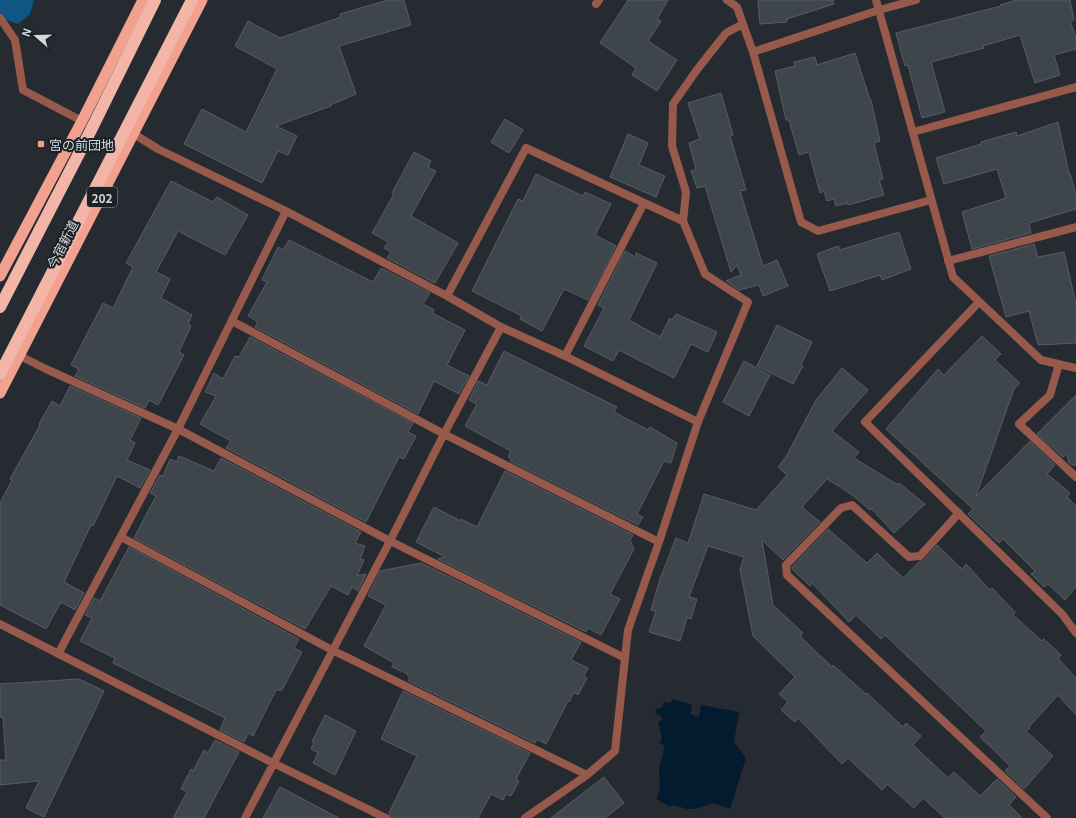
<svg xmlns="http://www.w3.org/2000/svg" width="1076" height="818" font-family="Georgia,'Noto Sans JP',serif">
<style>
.forest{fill:#0f5685}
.water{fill:#021b2f}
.building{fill:#3e454b;stroke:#565d64}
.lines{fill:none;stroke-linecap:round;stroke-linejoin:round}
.minor{stroke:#96594b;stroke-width:8}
.trunk{stroke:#f2a18f;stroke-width:11}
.motorway{stroke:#f2b5a7;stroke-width:12}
.poi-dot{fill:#f49e8a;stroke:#1b2227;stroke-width:1.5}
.labels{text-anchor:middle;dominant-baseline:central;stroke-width:4;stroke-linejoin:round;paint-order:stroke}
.shield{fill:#1b2227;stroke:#9ca1a5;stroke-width:1}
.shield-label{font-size:12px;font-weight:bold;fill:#d3d8db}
.poi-label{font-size:13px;fill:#d3d8db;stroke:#1b2227;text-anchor:start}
.street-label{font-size:13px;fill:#d3d8db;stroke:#1b2227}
</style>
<rect width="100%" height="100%" fill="#252b31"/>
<!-- forest -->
<path class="forest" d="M 0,0 L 34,0 L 30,14 L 18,24 L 0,18 Z"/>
<!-- water -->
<path class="water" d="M 673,699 L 692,705 L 690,714 L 699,717 L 701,705 L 739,712 L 734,742 L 746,758 L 730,809 L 713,803 L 696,809 L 687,809 L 674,805 L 670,807 L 657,799 L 660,788 L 659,769 L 665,746 L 660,743 L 662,736 L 658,723 L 663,718 L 655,713 L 657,708 L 661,708 L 664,702 L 670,703 Z"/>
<!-- building -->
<path class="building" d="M 388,0 L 404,0 L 411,25 L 339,46 L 356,94 L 330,105 L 331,106 L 276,126 L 297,136 L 288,155 L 278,151 L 262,183 L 184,144 L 202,109 L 246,132 L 277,69 L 235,46 L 248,21 L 280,38 L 341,17 L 340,14 Z
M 628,0 L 668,0 L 657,19 L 661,21 L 648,41 L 677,60 L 657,91 L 632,75 L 636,68 L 600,43 Z
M 758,0 L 833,0 L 834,4 L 787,19 L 787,22 L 760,24 Z
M 1016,0 L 1070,0 L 1074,20 L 1070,21 L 1076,38 L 1076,49 L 1054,55 L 1060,75 L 1035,83 L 1020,35 L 983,46 L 984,48 L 931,62 L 945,112 L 922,118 L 908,65 L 905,66 L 896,33 L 1001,6 L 1000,5 Z
M 855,53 L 870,100 L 871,100 L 880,141 L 874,143 L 883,179 L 879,180 L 884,195 L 848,205 L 847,203 L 836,206 L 834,199 L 827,201 L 824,191 L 820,193 L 809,152 L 799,155 L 789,120 L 786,120 L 775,71 L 795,66 L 794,62 L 815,57 L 817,65 Z
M 721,93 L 733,135 L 730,136 L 746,190 L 740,191 L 763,266 L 777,260 L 788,286 L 763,296 L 759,285 L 739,290 L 726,281 L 741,275 L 737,265 L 731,272 L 705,186 L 697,188 L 691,171 L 696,169 L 689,143 L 700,139 L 688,103 Z
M 505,119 L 523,130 L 509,153 L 491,142 Z
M 1058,122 L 1069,174 L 1070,173 L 1076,195 L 1076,209 L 1029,223 L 1031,233 L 972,249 L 962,212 L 1006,198 L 997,169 L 944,184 L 936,158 L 981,144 L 981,142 L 1016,132 L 1017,136 Z
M 628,134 L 648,143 L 639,165 L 665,176 L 656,197 L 610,177 Z
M 414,152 L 431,161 L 428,167 L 436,171 L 411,216 L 458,243 L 435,283 L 387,258 L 391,252 L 384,248 L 388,242 L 372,233 L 394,194 L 392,193 Z
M 536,174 L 583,196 L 585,192 L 611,204 L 595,235 L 616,246 L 588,300 L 564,289 L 542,331 L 520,319 L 522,316 L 472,291 L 518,199 L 523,201 Z
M 171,181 L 213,202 L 217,197 L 248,215 L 225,255 L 178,231 L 156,272 L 170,279 L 161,298 L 192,315 L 188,324 L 191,326 L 179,352 L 184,355 L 158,405 L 149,400 L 145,408 L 75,376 L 79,369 L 71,365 L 103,303 L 113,308 L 133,267 L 126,263 Z
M 899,232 L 911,269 L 882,280 L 880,275 L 830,291 L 817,254 L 838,246 L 840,250 Z
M 289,240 L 373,282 L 381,268 L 430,293 L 423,304 L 434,310 L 432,313 L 465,330 L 447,365 L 469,376 L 459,394 L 434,381 L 418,414 L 255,327 L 258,322 L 248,316 L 267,282 L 262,280 L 278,247 L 283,250 Z
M 1034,244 L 1038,257 L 1064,252 L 1076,304 L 1076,343 L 1038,345 L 1029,311 L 1006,317 L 989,256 Z
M 625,251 L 635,257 L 636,253 L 657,263 L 629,320 L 660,337 L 670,318 L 672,320 L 676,314 L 717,332 L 708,352 L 691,344 L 674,378 L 619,350 L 613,361 L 584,346 L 604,308 L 598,305 Z
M 777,325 L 812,342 L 801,365 L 803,366 L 793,384 L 757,366 Z
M 982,336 L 1001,354 L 995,360 L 1020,383 L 1014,389 L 976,496 L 1030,441 L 1055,465 L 1047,474 L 1070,493 L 1067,497 L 1076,506 L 1076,587 L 1065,600 L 1048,584 L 1044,587 L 1031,574 L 1035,571 L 1003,539 L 999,543 L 968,514 L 973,509 L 886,429 L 938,369 L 944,375 Z
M 250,337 L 413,423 L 408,432 L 416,436 L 404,459 L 399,457 L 366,522 L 226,448 L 231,441 L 200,424 L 216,396 L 205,392 L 214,373 L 223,379 L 235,356 L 239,357 Z
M 504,351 L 617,407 L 614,412 L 648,430 L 650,427 L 677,443 L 671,463 L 664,461 L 637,514 L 643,517 L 638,525 L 510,461 L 511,459 L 508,457 L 511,451 L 465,426 L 477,404 L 469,400 L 478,381 L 487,385 Z
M 744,361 L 770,375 L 749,416 L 723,402 Z
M 842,368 L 868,390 L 832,431 L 859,452 L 854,458 L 898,485 L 899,483 L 925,504 L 894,533 L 871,508 L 870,510 L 851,494 L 827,479 L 802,507 L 820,522 L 783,560 L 762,540 L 773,605 L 803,633 L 800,636 L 832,667 L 833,665 L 866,694 L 867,693 L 903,727 L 906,723 L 921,736 L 913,745 L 948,778 L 954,772 L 980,796 L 997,779 L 1016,797 L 1009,805 L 1022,818 L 945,818 L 923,798 L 914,808 L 887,784 L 882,790 L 848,758 L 842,764 L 798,718 L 795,722 L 781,710 L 788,702 L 779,694 L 795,677 L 753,636 L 740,569 L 744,557 L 708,546 L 689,597 L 697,599 L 691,619 L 687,618 L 680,641 L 649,632 L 656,611 L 651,610 L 660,579 L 676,538 L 688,543 L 704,494 L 756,510 L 787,475 L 778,467 L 786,457 L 816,400 Z
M 70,386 L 141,418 L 130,440 L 135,443 L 127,460 L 150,470 L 140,488 L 117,476 L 93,526 L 91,525 L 64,582 L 84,593 L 75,610 L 61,602 L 46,629 L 0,605 L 0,503 L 12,480 L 10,479 L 40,425 L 39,424 L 52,401 L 60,406 Z
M 1076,395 L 1076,465 L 1072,465 L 1069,463 L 1067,454 L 1063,457 L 1037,434 Z
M 179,456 L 214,471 L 221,458 L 361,532 L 355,543 L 365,546 L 360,559 L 364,560 L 357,576 L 366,574 L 358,591 L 352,587 L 348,595 L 331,586 L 305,629 L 134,538 L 156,496 L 150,493 L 160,475 L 163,476 L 170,459 L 177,462 Z
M 505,471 L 633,535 L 630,541 L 634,549 L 610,594 L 620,599 L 601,635 L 588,628 L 586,632 L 438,559 L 445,557 L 416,542 L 434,507 L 461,521 L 461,519 L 477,527 Z
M 828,529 L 867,563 L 877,553 L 903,578 L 919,562 L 924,560 L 937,545 L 962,569 L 966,564 L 990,590 L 992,588 L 1015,612 L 1013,615 L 1042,641 L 1044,639 L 1061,655 L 1058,658 L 1076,678 L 1076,715 L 1058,695 L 1029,727 L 1030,728 L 1026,731 L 1053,756 L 1024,789 L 1005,771 L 1010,766 L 980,737 L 986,731 L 885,635 L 881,639 L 856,615 L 849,622 L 812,583 L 810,586 L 792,569 L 792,567 Z
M 129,547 L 299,639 L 294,648 L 302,652 L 282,690 L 276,690 L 253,736 L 248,733 L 244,742 L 220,730 L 225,718 L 113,663 L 115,658 L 80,641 L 92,618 L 85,615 L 94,598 L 100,601 Z
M 421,563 L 581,642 L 571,660 L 588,668 L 584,676 L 587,678 L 578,695 L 574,692 L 569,702 L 568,701 L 546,744 L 537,739 L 535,743 L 408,681 L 410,677 L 407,675 L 408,674 L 392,667 L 394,663 L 364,646 L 386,605 L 368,596 L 380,571 Z
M 79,679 L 104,691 L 44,817 L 26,808 L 39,781 L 0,785 L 0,760 L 6,760 L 3,717 L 0,717 L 0,684 Z
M 403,691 L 530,753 L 516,779 L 519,781 L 511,796 L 506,794 L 503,800 L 491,794 L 478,818 L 391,818 L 389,813 L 417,756 L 381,739 Z
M 325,715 L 356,731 L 335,775 L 313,763 L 318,753 L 311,749 L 314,743 L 312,742 Z
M 215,740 L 239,752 L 204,818 L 173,818 L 187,792 L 181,789 L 191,769 L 193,771 L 204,750 L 208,753 Z
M 604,777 L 624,803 L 605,818 L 551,818 Z
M 280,787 L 339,818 L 263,818 Z"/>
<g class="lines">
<!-- minor -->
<path class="minor" d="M 727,0 L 737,7 L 753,52
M 876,0 L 953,277 L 1041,360 L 1076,368
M 916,0 L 879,10 L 753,52 L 801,222 L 818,231 L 931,200
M 596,4 L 599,0
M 0,18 L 15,40 L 23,90 L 82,121
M 913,132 L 1076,87
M 134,134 L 158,149 L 286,211 L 447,296
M 683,221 L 686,192 L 672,146 L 673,104 L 696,71 L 726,33 L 743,24
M 948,261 L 1076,227
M 979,302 L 865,422 L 1062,614 L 1076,633
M 232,321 L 444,434 L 659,542
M 501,327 L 565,356 L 698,422
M 20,356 L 46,369 L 178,429 L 390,541 L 625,658
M 565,356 L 644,203
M 1059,364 L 1050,395 L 1019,424 L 1076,477
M 959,513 L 920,556 L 909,557 L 852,505 L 841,508 L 786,565 L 787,575 L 1047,818
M 121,537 L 332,650 L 587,775
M 0,624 L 273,763 L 386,818
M 58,654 L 178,429 L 286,211
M 245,818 L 390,541 L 444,434 L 501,327 L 447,296 L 526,148 L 683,221 L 705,274 L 748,302 L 698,422 L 659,542 L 628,630 L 615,751 L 587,775 L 525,818"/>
<!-- trunk -->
<path class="trunk" d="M 0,276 L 82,121 L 143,0
M 0,393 L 202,0"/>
<!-- motorway -->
<path class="motorway" d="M 0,307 L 90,132 L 155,0
M 0,374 L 192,0"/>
</g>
<!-- markers -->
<rect class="poi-dot" x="37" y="140" width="8" height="8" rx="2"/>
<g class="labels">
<!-- shield labels -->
<rect class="shield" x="87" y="187" width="30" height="20" rx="3"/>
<g class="shield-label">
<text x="102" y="197">202</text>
</g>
<!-- poi labels -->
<g class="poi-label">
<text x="49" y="144">宮の前団地</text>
</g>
<!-- street labels -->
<g class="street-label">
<text transform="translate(62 244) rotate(-63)">今宿新道</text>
</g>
</g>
<!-- north arrow -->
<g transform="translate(36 36) rotate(290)" stroke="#1b2227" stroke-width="3" paint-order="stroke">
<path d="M0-3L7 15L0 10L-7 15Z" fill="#d3d8db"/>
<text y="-6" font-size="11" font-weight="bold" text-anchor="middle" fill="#d3d8db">N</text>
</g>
</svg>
